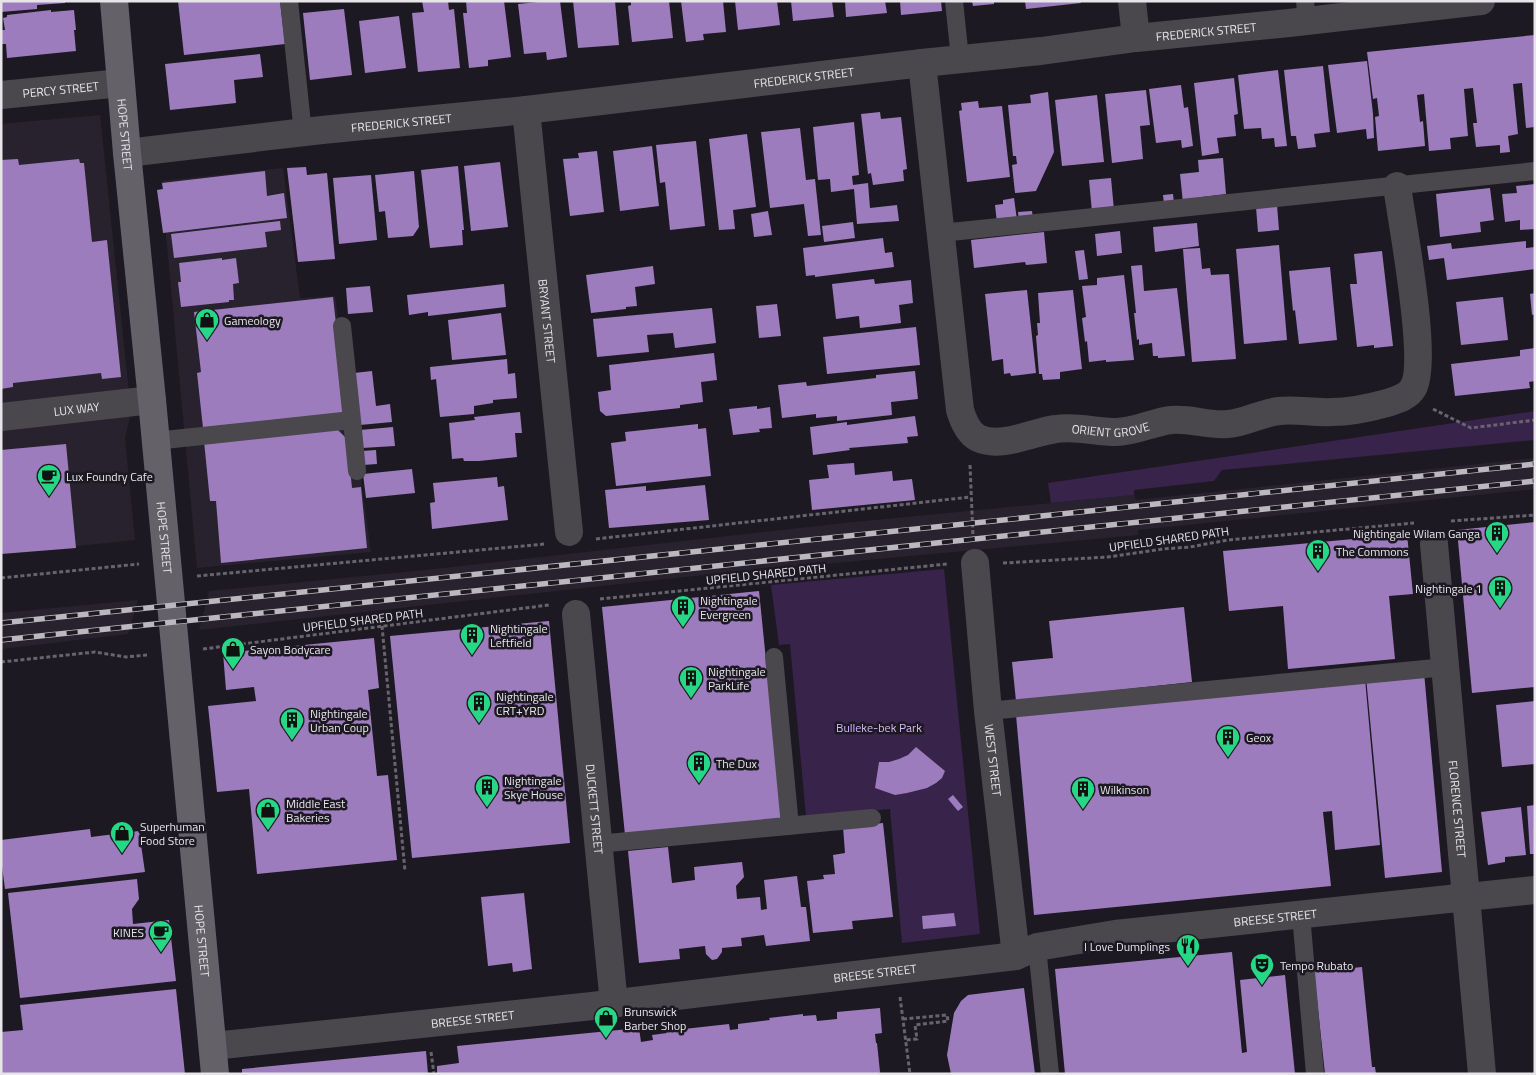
<svg xmlns="http://www.w3.org/2000/svg" width="1536" height="1075" font-family="'Titillium Web',sans-serif">
<style>
.built{fill:#28222f}
.green{fill:#38234b}
.building{fill:#9d7cbe}
.lines{fill:none;stroke-linecap:round;stroke-linejoin:round}
.path{stroke:#67646b;stroke-width:3;stroke-dasharray:4 2.5;stroke-linecap:butt}
.lane{stroke:#4a484c;stroke-width:18}
.street{stroke:#4a484c;stroke-width:28}
.secondary{stroke:#646168;stroke-width:28}
.rail-casing{stroke:#bbb9bf;stroke-width:5.5}
.rail{stroke:#1d1922;stroke-width:4;stroke-dasharray:11;stroke-linecap:butt}
.labels{text-anchor:middle;dominant-baseline:central;stroke-width:5;stroke-linejoin:round;paint-order:stroke}
.street-label{font-size:12px;fill:#e7e5ea;stroke:#1d1922}
.poi-label{font-size:12px;fill:#e7e5ea;stroke:#1d1922;text-anchor:start}
.park-label{font-size:12px;fill:#d8b5fd;stroke:#1d1922}
</style>
<rect width="100%" height="100%" fill="#1d1922"/>
<!-- built -->
<path class="built" d="M 100,115 L 131,412 L 125,438 L 135,540 L 1,554 L 1,124 Z
M 283,168 L 300,298 L 335,296 L 371,552 L 197,568 L 161,181 Z
M 1535,458 L 1535,489 L 1138,530 L 1138,535 L 694,576 L 199,630 L 209,591 L 426,570 L 844,523 L 1134,495 L 1136,500 Z
M 138,600 L 128,634 L 1,649 L 1,613 Z"/>
<!-- green -->
<path class="green" d="M 1535,411 L 1535,440 L 1222,470 L 1214,481 L 1134,490 L 1134,495 L 1051,503 L 1048,483 Z
M 944,569 L 980,934 L 902,943 L 890,809 L 806,816 L 790,644 L 779,645 L 771,585 Z"/>
<!-- building -->
<path class="building" d="M 1,1 L 65,1 L 65,3 L 37,5 L 37,9 L 1,12 Z
M 178,1 L 280,1 L 285,44 L 184,55 Z
M 422,1 L 448,1 L 449,10 L 454,9 L 460,68 L 418,72 L 412,13 L 424,12 Z
M 466,1 L 504,1 L 511,57 L 488,60 L 488,66 L 469,68 L 463,13 L 467,13 Z
M 548,1 L 560,1 L 567,57 L 547,60 L 546,52 L 524,54 L 518,4 Z
M 573,1 L 615,1 L 619,45 L 578,48 Z
M 631,1 L 669,1 L 673,38 L 632,42 L 628,6 L 631,5 Z
M 681,1 L 723,1 L 726,32 L 703,34 L 704,40 L 686,42 Z
M 735,1 L 777,1 L 780,25 L 738,30 Z
M 791,1 L 832,1 L 834,17 L 793,21 Z
M 845,1 L 885,1 L 887,13 L 846,17 Z
M 900,1 L 941,1 L 942,11 L 901,15 Z
M 972,1 L 994,1 L 994,4 L 973,6 Z
M 1025,1 L 1080,1 L 1081,3 L 1026,9 Z
M 344,9 L 352,75 L 310,80 L 303,13 Z
M 51,10 L 51,12 L 74,10 L 76,30 L 74,30 L 76,51 L 7,58 L 6,44 L 1,44 L 1,30 L 5,30 L 3,18 L 7,17 L 7,15 Z
M 399,16 L 406,68 L 365,73 L 359,21 Z
M 1535,35 L 1535,127 L 1526,128 L 1522,83 L 1513,84 L 1518,134 L 1508,136 L 1510,152 L 1500,153 L 1500,145 L 1476,147 L 1473,123 L 1477,123 L 1473,88 L 1464,89 L 1468,136 L 1450,138 L 1451,149 L 1429,151 L 1424,94 L 1417,95 L 1420,122 L 1423,121 L 1425,146 L 1378,151 L 1375,117 L 1379,116 L 1377,98 L 1373,99 L 1367,52 Z
M 260,54 L 263,77 L 234,80 L 236,103 L 170,110 L 165,64 Z
M 1367,61 L 1373,114 L 1374,138 L 1367,139 L 1366,129 L 1337,133 L 1328,65 Z
M 1323,66 L 1330,132 L 1314,134 L 1316,147 L 1298,149 L 1296,136 L 1291,136 L 1284,70 Z
M 1278,70 L 1287,146 L 1275,147 L 1274,138 L 1262,139 L 1261,128 L 1244,129 L 1238,75 Z
M 1234,78 L 1238,114 L 1234,115 L 1236,136 L 1217,138 L 1219,153 L 1202,156 L 1194,83 Z
M 1181,85 L 1184,108 L 1188,107 L 1193,146 L 1182,148 L 1181,140 L 1156,143 L 1149,89 Z
M 1146,90 L 1150,125 L 1140,126 L 1143,159 L 1112,163 L 1105,94 Z
M 1048,92 L 1054,152 L 1036,191 L 1015,193 L 1012,165 L 1017,164 L 1016,156 L 1013,156 L 1008,105 L 1031,103 L 1030,95 Z
M 1097,95 L 1104,162 L 1062,166 L 1055,100 Z
M 978,101 L 979,108 L 1002,106 L 1010,177 L 967,182 L 959,111 L 962,110 L 961,103 Z
M 880,112 L 881,119 L 901,117 L 907,169 L 903,170 L 904,181 L 873,185 L 871,173 L 868,174 L 861,114 Z
M 854,122 L 859,175 L 852,176 L 853,185 L 868,183 L 870,208 L 897,205 L 899,221 L 857,224 L 854,189 L 831,192 L 830,179 L 818,180 L 813,127 Z
M 800,128 L 806,180 L 815,179 L 821,235 L 808,236 L 804,204 L 770,208 L 761,132 Z
M 747,134 L 756,207 L 733,210 L 735,229 L 719,230 L 709,139 Z
M 696,141 L 705,226 L 670,230 L 665,182 L 660,183 L 656,145 Z
M 652,146 L 659,206 L 620,211 L 613,151 Z
M 597,151 L 604,212 L 570,216 L 563,159 L 579,158 L 578,153 Z
M 1223,158 L 1226,194 L 1202,197 L 1203,201 L 1183,203 L 1180,174 L 1199,172 L 1198,160 Z
M 18,159 L 19,165 L 79,159 L 80,163 L 84,163 L 92,242 L 107,240 L 121,377 L 102,379 L 101,373 L 13,383 L 13,387 L 1,389 L 1,160 Z
M 500,162 L 508,227 L 471,231 L 464,166 Z
M 458,166 L 464,230 L 462,230 L 463,245 L 430,248 L 421,170 Z
M 306,167 L 307,175 L 327,173 L 335,259 L 298,262 L 287,168 Z
M 265,171 L 267,196 L 284,193 L 287,218 L 163,233 L 157,190 L 163,189 L 162,183 Z
M 414,171 L 419,227 L 413,236 L 388,238 L 385,211 L 379,212 L 375,175 Z
M 371,175 L 377,240 L 339,244 L 333,178 Z
M 1111,178 L 1114,210 L 1092,212 L 1089,180 Z
M 1535,184 L 1535,229 L 1520,230 L 1520,220 L 1505,222 L 1502,194 L 1517,193 L 1516,186 Z
M 1490,188 L 1494,220 L 1480,222 L 1481,232 L 1440,237 L 1436,194 Z
M 1173,194 L 1174,203 L 1164,204 L 1163,195 Z
M 1014,198 L 1017,220 L 997,223 L 995,205 L 1003,204 L 1003,200 Z
M 1277,205 L 1279,230 L 1258,232 L 1256,207 Z
M 768,211 L 772,235 L 754,237 L 751,214 Z
M 1032,211 L 1033,219 L 1019,221 L 1018,212 Z
M 280,221 L 281,230 L 265,232 L 267,247 L 174,258 L 171,234 Z
M 853,222 L 855,238 L 824,242 L 822,226 Z
M 1197,223 L 1199,246 L 1155,252 L 1153,227 Z
M 1120,231 L 1122,253 L 1097,256 L 1095,234 Z
M 1044,232 L 1047,263 L 1026,265 L 1025,262 L 974,268 L 971,240 Z
M 883,238 L 885,253 L 892,252 L 894,267 L 815,277 L 815,275 L 806,276 L 803,248 Z
M 1526,241 L 1526,248 L 1535,247 L 1535,269 L 1447,280 L 1444,258 L 1429,260 L 1427,246 L 1451,243 L 1452,249 Z
M 1279,245 L 1287,340 L 1244,344 L 1236,249 Z
M 1200,248 L 1202,269 L 1210,268 L 1211,275 L 1229,274 L 1236,359 L 1192,362 L 1183,249 Z
M 1084,250 L 1088,279 L 1079,280 L 1075,251 Z
M 1382,251 L 1393,346 L 1374,348 L 1374,345 L 1357,347 L 1350,284 L 1357,284 L 1354,254 Z
M 222,258 L 222,260 L 236,258 L 239,283 L 233,284 L 234,300 L 229,300 L 229,302 L 181,307 L 178,282 L 181,282 L 179,263 Z
M 1142,265 L 1144,291 L 1177,288 L 1185,356 L 1158,358 L 1158,356 L 1153,356 L 1152,343 L 1139,345 L 1139,339 L 1137,340 L 1134,313 L 1136,313 L 1131,266 Z
M 653,266 L 655,284 L 635,287 L 637,306 L 626,307 L 626,309 L 591,313 L 586,275 Z
M 1330,267 L 1337,340 L 1299,344 L 1295,310 L 1293,311 L 1289,271 Z
M 1124,275 L 1134,360 L 1106,362 L 1106,360 L 1089,362 L 1087,341 L 1085,342 L 1082,318 L 1086,317 L 1082,286 L 1097,285 L 1097,278 Z
M 874,279 L 875,284 L 911,280 L 913,303 L 899,305 L 901,323 L 860,328 L 859,316 L 836,319 L 832,284 Z
M 504,284 L 506,307 L 428,316 L 428,312 L 409,315 L 407,295 Z
M 370,286 L 373,312 L 348,314 L 346,288 Z
M 1027,290 L 1036,373 L 1011,376 L 1010,373 L 1004,374 L 1003,359 L 992,361 L 985,294 Z
M 1073,290 L 1082,369 L 1060,372 L 1060,379 L 1043,380 L 1042,374 L 1039,374 L 1036,336 L 1038,335 L 1037,323 L 1040,323 L 1038,293 Z
M 1535,293 L 1535,314 L 1532,315 L 1530,294 Z
M 333,297 L 346,413 L 203,428 L 197,373 L 201,372 L 194,312 Z
M 1503,297 L 1508,340 L 1461,345 L 1456,302 Z
M 777,304 L 781,336 L 759,338 L 756,306 Z
M 712,308 L 716,343 L 675,348 L 673,333 L 647,335 L 649,352 L 597,357 L 593,319 Z
M 501,313 L 506,355 L 452,360 L 448,320 Z
M 916,327 L 920,365 L 827,374 L 823,337 Z
M 1535,348 L 1535,381 L 1529,382 L 1530,388 L 1455,396 L 1451,364 L 1520,356 L 1520,350 Z
M 714,353 L 717,380 L 701,382 L 703,402 L 680,405 L 680,408 L 606,416 L 600,411 L 598,392 L 611,390 L 609,365 Z
M 507,359 L 508,374 L 515,373 L 517,398 L 493,400 L 493,403 L 474,406 L 474,414 L 440,417 L 436,379 L 431,380 L 430,367 Z
M 372,371 L 376,406 L 390,404 L 392,422 L 360,425 L 354,373 Z
M 915,371 L 918,399 L 891,402 L 892,415 L 837,421 L 837,416 L 816,418 L 816,414 L 782,418 L 778,385 L 806,382 L 807,386 L 876,378 L 876,375 Z
M 757,406 L 757,409 L 770,407 L 772,428 L 759,429 L 760,432 L 733,435 L 729,409 Z
M 520,412 L 522,433 L 515,433 L 517,457 L 479,461 L 464,461 L 463,458 L 452,459 L 449,423 L 475,420 L 474,417 Z
M 915,416 L 918,436 L 907,437 L 908,443 L 849,448 L 850,450 L 813,455 L 810,427 L 847,422 L 847,425 Z
M 698,424 L 698,429 L 706,428 L 711,476 L 616,486 L 611,443 L 626,441 L 625,432 Z
M 393,427 L 395,446 L 362,448 L 360,430 Z
M 336,428 L 347,439 L 352,488 L 361,487 L 367,548 L 221,563 L 216,501 L 210,501 L 204,441 Z
M 66,444 L 76,548 L 1,554 L 1,450 Z
M 376,450 L 377,464 L 363,465 L 362,451 Z
M 854,463 L 855,475 L 892,471 L 893,481 L 912,479 L 915,500 L 812,510 L 809,480 L 829,478 L 827,465 Z
M 412,469 L 415,493 L 366,498 L 363,474 Z
M 497,477 L 498,487 L 504,486 L 508,520 L 432,529 L 430,503 L 435,502 L 433,483 Z
M 705,485 L 709,520 L 609,528 L 605,490 L 646,486 L 646,491 Z
M 1535,522 L 1535,687 L 1472,693 L 1457,530 Z
M 1407,534 L 1413,594 L 1389,596 L 1395,659 L 1288,669 L 1283,606 L 1229,611 L 1223,551 Z
M 759,591 L 782,819 L 625,835 L 602,607 Z
M 1184,607 L 1192,682 L 1016,701 L 1012,662 L 1053,658 L 1049,621 Z
M 549,621 L 570,843 L 412,858 L 390,636 Z
M 374,638 L 379,688 L 368,690 L 377,776 L 388,775 L 397,860 L 257,874 L 249,789 L 217,792 L 208,706 L 256,701 L 254,687 L 226,690 L 223,653 Z
M 1424,672 L 1442,872 L 1385,878 L 1366,677 Z
M 1365,679 L 1380,845 L 1335,850 L 1332,811 L 1323,812 L 1331,886 L 1034,915 L 1016,715 Z
M 1535,701 L 1535,764 L 1502,767 L 1496,705 Z
M 916,747 L 945,771 L 942,778 L 936,783 L 927,788 L 907,793 L 895,795 L 875,788 L 879,762 L 889,762 L 899,759 L 908,755 Z
M 953,795 L 963,807 L 958,811 L 948,799 Z
M 1535,805 L 1535,854 L 1530,854 L 1527,806 Z
M 1521,807 L 1526,855 L 1505,857 L 1505,862 L 1488,865 L 1481,812 Z
M 883,823 L 893,917 L 852,921 L 853,929 L 813,933 L 807,881 L 824,879 L 823,875 L 835,874 L 833,855 L 845,853 L 843,827 Z
M 90,829 L 91,837 L 139,831 L 145,872 L 5,889 L 1,859 L 1,840 Z
M 668,847 L 672,883 L 695,880 L 694,867 L 742,862 L 744,877 L 736,886 L 737,899 L 760,897 L 761,910 L 767,909 L 764,880 L 797,876 L 801,907 L 806,907 L 810,941 L 766,946 L 764,935 L 741,938 L 742,946 L 722,948 L 722,952 L 717,959 L 712,960 L 706,954 L 705,946 L 679,949 L 680,959 L 639,963 L 628,851 Z
M 137,879 L 139,899 L 132,909 L 133,924 L 169,920 L 176,981 L 20,998 L 8,893 Z
M 524,893 L 532,969 L 513,972 L 512,963 L 488,966 L 481,897 Z
M 954,913 L 956,926 L 923,929 L 922,916 Z
M 1232,952 L 1242,1053 L 1247,1052 L 1240,980 L 1285,975 L 1295,1074 L 1065,1074 L 1055,969 Z
M 1362,967 L 1372,1067 L 1375,1067 L 1376,1074 L 1325,1074 L 1314,972 Z
M 1024,988 L 1035,1074 L 951,1074 L 947,1055 L 954,1013 L 961,1001 L 968,995 Z
M 176,989 L 185,1074 L 1,1074 L 1,1032 L 23,1030 L 20,1005 Z
M 880,1008 L 882,1033 L 875,1034 L 876,1043 L 877,1043 L 880,1072 L 879,1074 L 437,1074 L 437,1066 L 459,1063 L 457,1046 L 639,1028 L 641,1042 L 653,1040 L 652,1035 L 667,1033 L 666,1031 L 729,1024 L 730,1030 L 738,1029 L 738,1024 L 770,1020 L 769,1018 L 803,1014 L 803,1016 L 816,1015 L 817,1021 L 837,1019 L 837,1012 Z
M 426,1051 L 428,1074 L 242,1074 L 242,1069 Z"/>
<g class="lines">
<!-- path -->
<path class="path" d="M 1433,409 L 1471,428 L 1535,420
M 970,465 L 973,536
M 1451,521 L 1535,515
M 596,539 L 970,497
M 1003,563 L 1108,557 L 1163,549 L 1190,547 L 1228,540 L 1414,523
M 197,576 L 545,544
M 1,578 L 139,564
M 600,599 L 947,564
M 382,626 L 405,871
M 203,649 L 549,605
M 1,662 L 95,652 L 126,657 L 147,655
M 900,997 L 910,1074
M 903,1019 L 947,1015 L 948,1021 L 915,1025 L 917,1039 L 906,1040
M 431,1052 L 434,1074"/>
<!-- lane -->
<path class="lane" d="M 289,1 L 303,133
M 954,1 L 960,59
M 1305,1 L 1307,21
M 941,233 L 1535,171
M 352,420 L 357,471
M 155,441 L 352,420 L 342,326
M 774,657 L 790,826
M 988,711 L 1446,667
M 597,844 L 872,818
M 1301,915 L 1315,1074
M 1037,947 L 1050,1074"/>
<!-- street -->
<g class="street">
<path d="M 1132,1 L 1136,38"/>
<path id="s1" d="M 922,63 L 960,410 C 963,420 968,433 978,438 C 1001,449 1032,432 1056,429 C 1076,426 1096,432 1116,432 C 1135,432 1153,422 1171,420 C 1191,418 1208,426 1228,424 C 1245,423 1261,413 1279,411 C 1296,409 1314,413 1332,412 C 1351,412 1369,408 1387,403 C 1396,400 1408,397 1413,388 C 1429,362 1402,223 1397,186"/>
<path id="s2" d="M 1,95 L 121,83"/>
<path id="s3" d="M 526,110 L 569,532"/>
<path id="s4" d="M 127,153 L 322,130 L 526,110 L 922,63 L 1041,51 L 1136,38 L 1289,23 L 1481,1"/>
<path id="s5" d="M 1,417 L 152,400"/>
<path id="s6" d="M 1434,544 L 1482,1074"/>
<path id="s7" d="M 975,563 L 988,711 L 1016,956"/>
<path id="s8" d="M 576,614 L 614,1004"/>
<path id="s9" d="M 213,1046 L 592,1006 L 1016,956 L 1037,947 L 1115,934 L 1535,890"/>
</g>
<!-- secondary -->
<path class="secondary" id="s10" d="M 114,1 L 127,153 L 152,400 L 215,1074"/>
<!-- rail casing -->
<g class="rail-casing">
<path id="rail" d="M 1,623 L 1061,514 L 1535,464
M 1,640 L 1535,481"/>
</g>
<!-- rail -->
<use href="#rail" class="rail"/>
</g>
<!-- icons -->
<defs>
<g id="shop-pin" transform="scale(1.25)"><path d="M0 17L-7.5 6A9.5 9.5 0 1 1 7.5 6Z" fill="#26d886" stroke="#1d1922"/><path d="M-5-2.5h2.3a2.7 3.5 0 0 1 5.4 0H5L5.5 6h-11ZM-1.5-2.5h3a1.5 2.3 0 0 0-3 0Z" fill="#111"/></g>
<g id="cafe-pin" transform="scale(1.25)"><path d="M0 17L-7.5 6A9.5 9.5 0 1 1 7.5 6Z" fill="#26d886" stroke="#1d1922"/><path d="M-5.5-4.5H6V0H3Q3 3.5 0 3.5H-2.5Q-5.5 3.5-5.5 0ZM3-3.2v2h1.7v-2ZM-6 4.5H4V6H-6Z" fill="#111"/></g>
<g id="building-pin" transform="scale(1.25)"><path d="M0 17L-7.5 6A9.5 9.5 0 1 1 7.5 6Z" fill="#26d886" stroke="#1d1922"/><path d="M-4-6H4V6H1V3H-1V6H-4ZM-2.5-4.3h1.7v1.8h-1.7ZM.8-4.3h1.7v1.8H.8ZM-2.5-1h1.7V.8h-1.7ZM.8-1h1.7V.8H.8Z" fill="#111"/></g>
<g id="restaurant-pin" transform="scale(1.25)"><path d="M0 17L-7.5 6A9.5 9.5 0 1 1 7.5 6Z" fill="#26d886" stroke="#1d1922"/><path d="M-5-6h1v4h1v-4h1v4h1v-4h1v5L-1.5 .5V6h-2V.5L-5-1ZM5-6V6H3V1.5H1.5Q1.5-4 5-6Z" fill="#111"/></g>
<g id="theatre-pin" transform="scale(1.25)"><path d="M0 17L-7.5 6A9.5 9.5 0 1 1 7.5 6Z" fill="#26d886" stroke="#1d1922"/><path d="M-5-5.5Q0-4 5-5.5V0Q5 5 0 6Q-5 5-5 0ZM-3.3-2.5H-1v1.5H-3.3ZM1-2.5H3.3v1.5H1ZM-2.8 1Q0 5.5 2.8 1Z" fill="#111"/></g>
</defs>
<g fill-rule="evenodd">
<use href="#shop-pin" x="207" y="320"/>
<use href="#cafe-pin" x="49" y="476"/>
<use href="#building-pin" x="1497" y="533"/>
<use href="#building-pin" x="1318" y="551"/>
<use href="#building-pin" x="1500" y="588"/>
<use href="#building-pin" x="683" y="607"/>
<use href="#building-pin" x="472" y="635"/>
<use href="#shop-pin" x="233" y="649"/>
<use href="#building-pin" x="691" y="678"/>
<use href="#building-pin" x="479" y="703"/>
<use href="#building-pin" x="292" y="720"/>
<use href="#building-pin" x="1228" y="737"/>
<use href="#building-pin" x="699" y="763"/>
<use href="#building-pin" x="487" y="787"/>
<use href="#building-pin" x="1083" y="789"/>
<use href="#shop-pin" x="268" y="810"/>
<use href="#shop-pin" x="122" y="833"/>
<use href="#cafe-pin" x="161" y="932"/>
<use href="#restaurant-pin" x="1188" y="946"/>
<use href="#theatre-pin" x="1262" y="965"/>
<use href="#shop-pin" x="606" y="1018"/>
</g>
<g class="labels">
<!-- street labels -->
<g class="street-label">
<text stroke="none"><textPath href="#s4" startOffset="1086">FREDERICK STREET</textPath></text>
<text stroke="none"><textPath href="#s4" startOffset="681">FREDERICK STREET</textPath></text>
<text stroke="none"><textPath href="#s2" startOffset="60">PERCY STREET</textPath></text>
<text stroke="none"><textPath href="#s4" startOffset="276">FREDERICK STREET</textPath></text>
<text stroke="none"><textPath href="#s10" startOffset="134">HOPE STREET</textPath></text>
<text stroke="none"><textPath href="#s3" startOffset="212">BRYANT STREET</textPath></text>
<text stroke="none"><textPath href="#s5" startOffset="76">LUX WAY</textPath></text>
<text stroke="none"><textPath href="#s1" startOffset="518">ORIENT GROVE</textPath></text>
<text stroke="none"><textPath href="#s10" startOffset="539">HOPE STREET</textPath></text>
<text transform="translate(1169 539) rotate(-8)">UPFIELD SHARED PATH</text>
<text transform="translate(766 574) rotate(-6)">UPFIELD SHARED PATH</text>
<text transform="translate(363 620) rotate(-7)">UPFIELD SHARED PATH</text>
<text stroke="none"><textPath href="#s7" startOffset="198">WEST STREET</textPath></text>
<text stroke="none"><textPath href="#s8" startOffset="196">DUCKETT STREET</textPath></text>
<text stroke="none"><textPath href="#s6" startOffset="266">FLORENCE STREET</textPath></text>
<text stroke="none"><textPath href="#s9" startOffset="1071">BREESE STREET</textPath></text>
<text stroke="none"><textPath href="#s10" startOffset="944">HOPE STREET</textPath></text>
<text stroke="none"><textPath href="#s9" startOffset="666">BREESE STREET</textPath></text>
<text stroke="none"><textPath href="#s9" startOffset="261">BREESE STREET</textPath></text>
</g>
<!-- poi labels -->
<g class="poi-label">
<text x="224" y="320">Gameology</text>
<text x="66" y="476">Lux Foundry Cafe</text>
<text x="1480" y="533" text-anchor="end">Nightingale Wilam Ganga</text>
<text x="1336" y="551">The Commons</text>
<text x="1482" y="588" text-anchor="end">Nightingale 1</text>
<text x="700" y="600">Nightingale<tspan x="700" dy="14">Evergreen</tspan></text>
<text x="490" y="628">Nightingale<tspan x="490" dy="14">Leftfield</tspan></text>
<text x="250" y="649">Sayon Bodycare</text>
<text x="708" y="671">Nightingale<tspan x="708" dy="14">ParkLife</tspan></text>
<text x="496" y="696">Nightingale<tspan x="496" dy="14">CRT+YRD</tspan></text>
<text x="310" y="713">Nightingale<tspan x="310" dy="14">Urban Coup</tspan></text>
<text x="1246" y="737">Geox</text>
<text x="716" y="763">The Dux</text>
<text x="504" y="780">Nightingale<tspan x="504" dy="14">Skye House</tspan></text>
<text x="1100" y="789">Wilkinson</text>
<text x="286" y="803">Middle East<tspan x="286" dy="14">Bakeries</tspan></text>
<text x="140" y="826">Superhuman<tspan x="140" dy="14">Food Store</tspan></text>
<text x="144" y="932" text-anchor="end">KINES</text>
<text x="1170" y="946" text-anchor="end">I Love Dumplings</text>
<text x="1280" y="965">Tempo Rubato</text>
<text x="624" y="1011">Brunswick<tspan x="624" dy="14">Barber Shop</tspan></text>
</g>
<!-- park labels -->
<g class="park-label">
<text x="879" y="727">Bulleke-bek Park</text>
</g>
</g>
<!-- border -->
<rect width="1536" height="1075" fill="none" stroke="#e7e5ea" stroke-width="5"/>
</svg>
